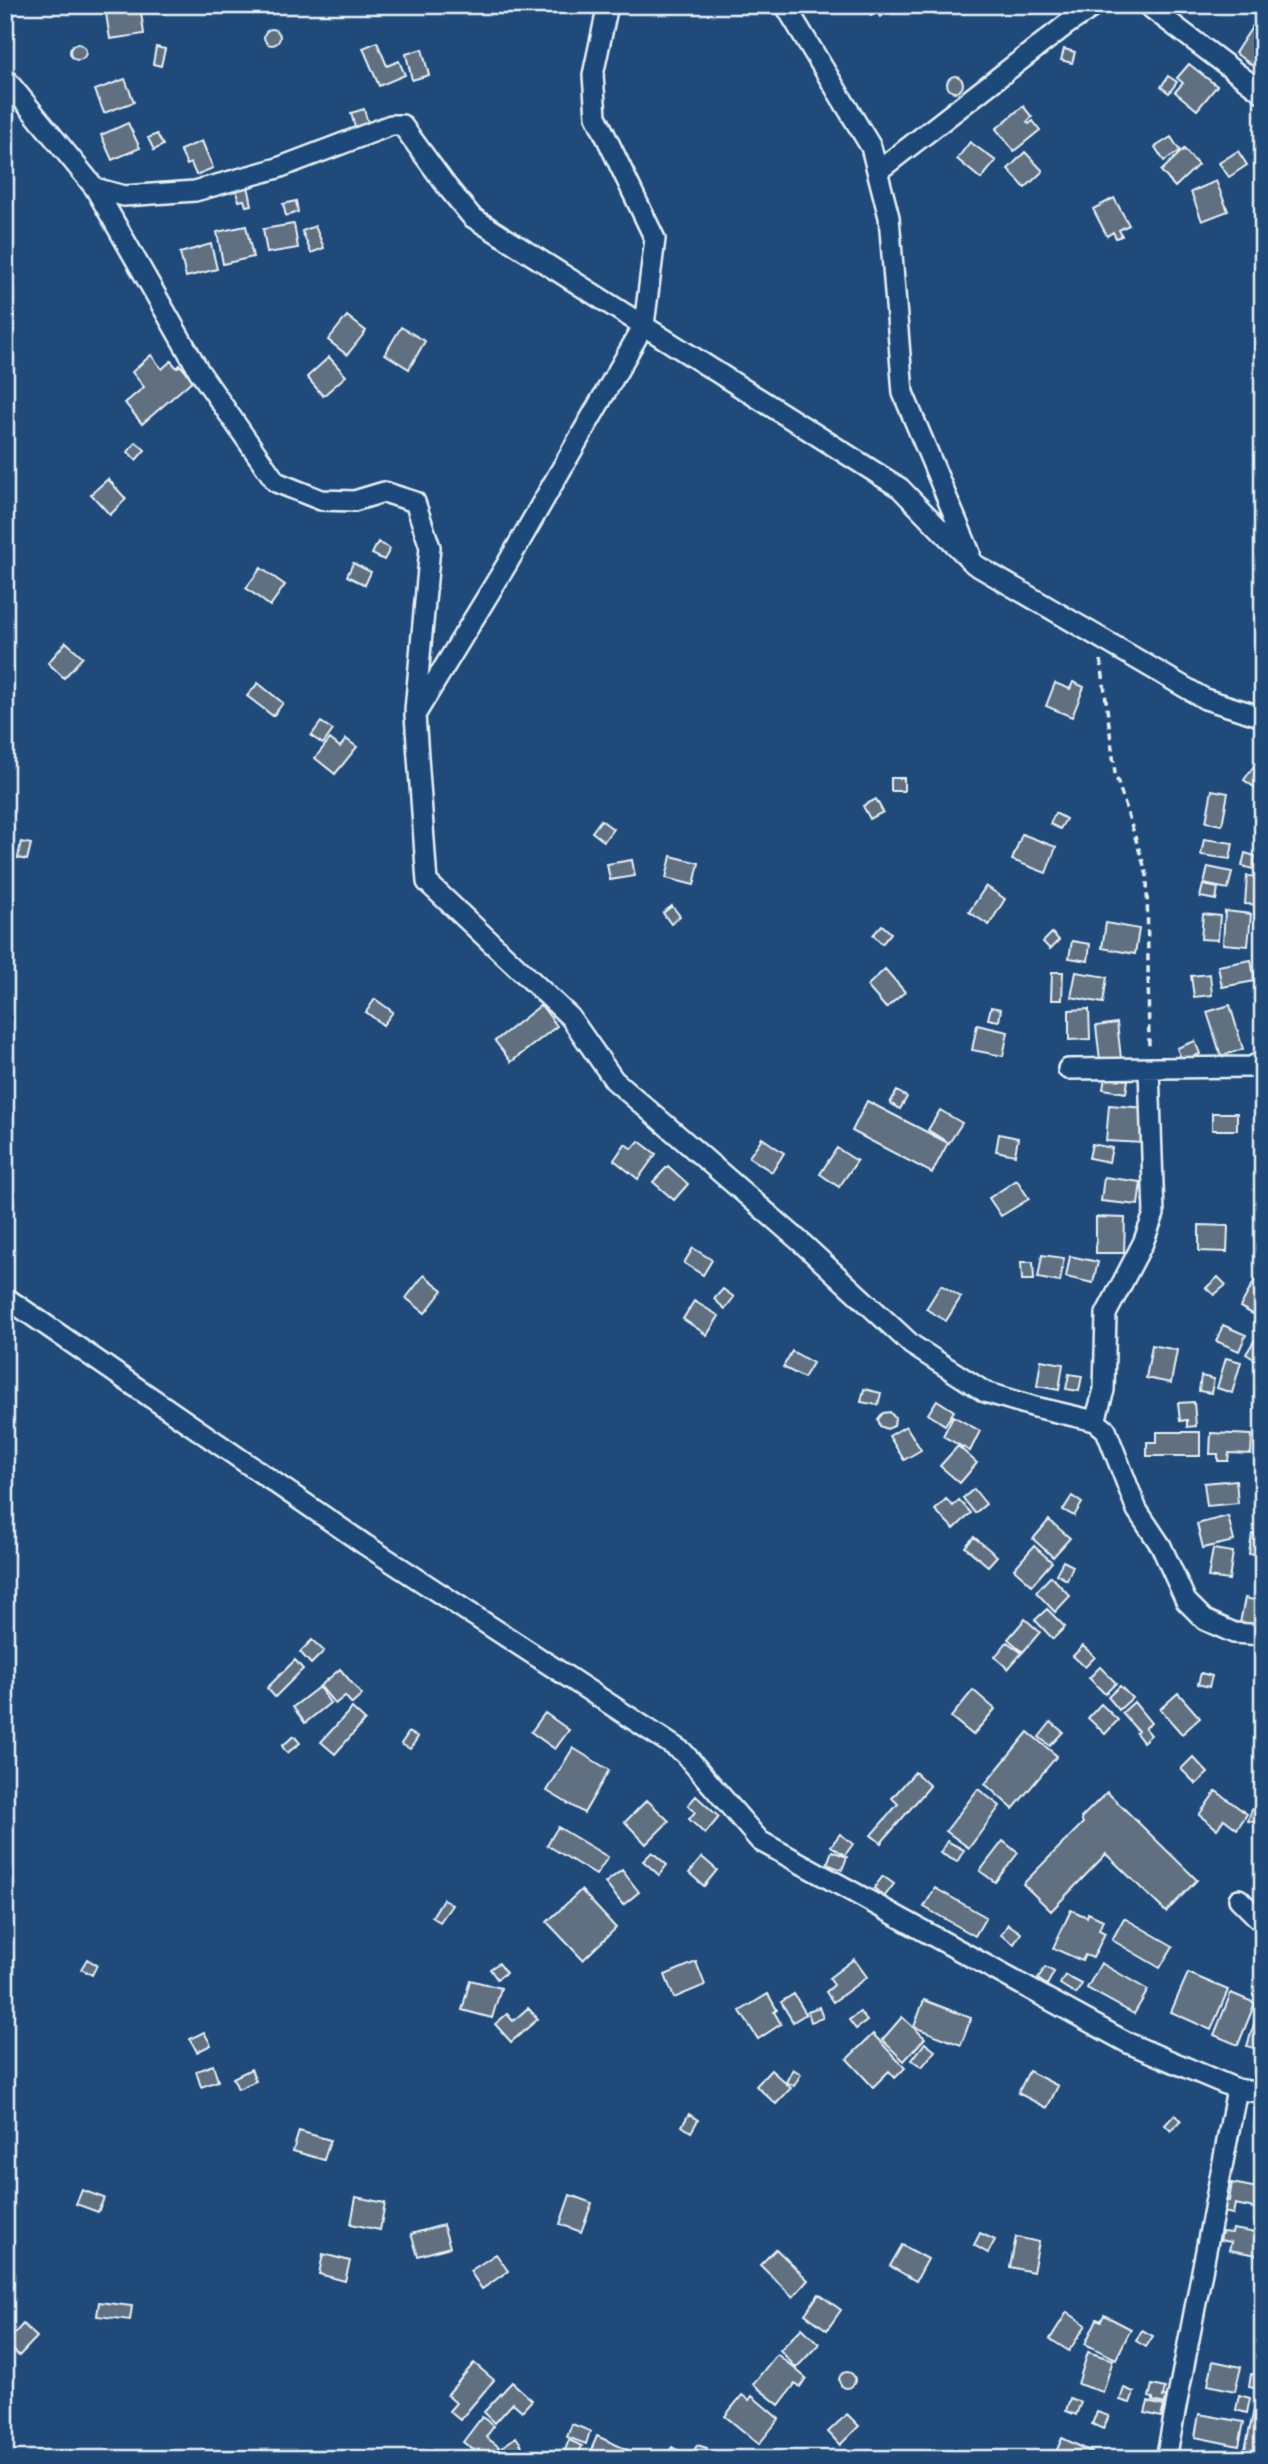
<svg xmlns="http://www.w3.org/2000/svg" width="1268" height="2464" font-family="'Shantell Sans',sans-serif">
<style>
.building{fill:#607080;stroke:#e8f1f8;stroke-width:2}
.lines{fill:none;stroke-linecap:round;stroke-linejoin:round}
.street-casing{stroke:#e8f1f8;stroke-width:24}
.path{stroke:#e8f1f8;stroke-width:3.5;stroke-dasharray:7 5;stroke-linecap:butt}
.street{stroke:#1f4a7a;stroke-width:19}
</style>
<rect width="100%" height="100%" fill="#1f4a7a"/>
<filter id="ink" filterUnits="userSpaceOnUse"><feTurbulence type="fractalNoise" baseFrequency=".0143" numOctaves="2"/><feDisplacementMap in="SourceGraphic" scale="14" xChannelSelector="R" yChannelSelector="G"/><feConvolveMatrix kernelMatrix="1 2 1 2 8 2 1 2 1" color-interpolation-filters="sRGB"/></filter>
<g filter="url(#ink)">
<!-- building -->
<path class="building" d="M 115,5 L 140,5 L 144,34 L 110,39 L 105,7 Z
M 871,5 L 902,5 L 880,17 L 877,12 L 871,15 L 867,8 Z
M 1260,15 L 1263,17 L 1263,58 L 1256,68 L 1235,53 Z
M264 37a8 8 0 1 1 16 0a8 8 0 1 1-16 0Z
M 377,42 L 387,66 L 399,61 L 405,75 L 379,86 L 363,48 Z
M70 52a8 8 0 1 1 16 0a8 8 0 1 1-16 0Z
M 156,47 L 165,49 L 161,66 L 153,64 Z
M 422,49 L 429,75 L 412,80 L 406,54 Z
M 1064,49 L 1075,52 L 1072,63 L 1061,60 Z
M 1189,64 L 1217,86 L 1197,110 L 1175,92 L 1183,83 L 1177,78 Z
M 1168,76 L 1177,82 L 1169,93 L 1161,87 Z
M947 84a8 8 0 1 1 16 0a8 8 0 1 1-16 0Z
M 125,79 L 134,102 L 104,113 L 95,90 Z
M 1023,106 L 1032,117 L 1027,122 L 1029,124 L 1033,121 L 1040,130 L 1014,151 L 996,129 Z
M 364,109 L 368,123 L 355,127 L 351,113 Z
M 128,123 L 140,148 L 112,160 L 101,135 Z
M 157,134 L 163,145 L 154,150 L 148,138 Z
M 1171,137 L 1180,151 L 1164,161 L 1155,147 Z
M 202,141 L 213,168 L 196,175 L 191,163 L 187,165 L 180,150 Z
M 970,142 L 996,161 L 981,179 L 957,159 Z
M 1184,149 L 1198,165 L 1175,187 L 1161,171 Z
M 1238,151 L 1247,165 L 1229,177 L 1219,163 Z
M 1025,152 L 1043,171 L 1025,188 L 1008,169 Z
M 1216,181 L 1228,211 L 1202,221 L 1191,192 Z
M 248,186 L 252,205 L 246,206 L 244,200 L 239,201 L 236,189 Z
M 1114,198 L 1129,225 L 1119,230 L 1122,236 L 1116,238 L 1113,232 L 1107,236 L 1093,209 Z
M 296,201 L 298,212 L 286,216 L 283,204 Z
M 294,224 L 298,248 L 267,253 L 263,229 Z
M 246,226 L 253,257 L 223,264 L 217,232 Z
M 315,226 L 324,248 L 311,253 L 302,231 Z
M 211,244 L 217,269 L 186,277 L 180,253 Z
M 347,316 L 366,331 L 347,355 L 328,340 Z
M 401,327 L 425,341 L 409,369 L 385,354 Z
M 151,355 L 162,369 L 171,361 L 177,368 L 180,365 L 193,380 L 142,424 L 125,403 L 144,387 L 132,372 Z
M 329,357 L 346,376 L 323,396 L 307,377 Z
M 136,442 L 145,450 L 136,460 L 128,452 Z
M 108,479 L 126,499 L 110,515 L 91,494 Z
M 378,542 L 390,549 L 384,560 L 372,554 Z
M 353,563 L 371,572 L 365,585 L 347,576 Z
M 261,568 L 285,585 L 270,606 L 246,588 Z
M 66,642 L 83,657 L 64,678 L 48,663 Z
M 1073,682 L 1084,687 L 1072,717 L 1046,706 L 1055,683 L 1070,689 Z
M 258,683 L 283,703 L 273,716 L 247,696 Z
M 321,722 L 333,730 L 323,744 L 311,736 Z
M 330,739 L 340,747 L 346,739 L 357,747 L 335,774 L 315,758 Z
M 1263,753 L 1263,774 L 1254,787 L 1244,780 Z
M 891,778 L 904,778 L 904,791 L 891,791 Z
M 1212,790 L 1228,793 L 1222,825 L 1206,822 Z
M 876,799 L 883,812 L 870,819 L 863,806 Z
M 1055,813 L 1066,819 L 1060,829 L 1050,824 Z
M 601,820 L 613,829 L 604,841 L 592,832 Z
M 1022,834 L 1056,847 L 1046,873 L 1012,860 Z
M 1204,839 L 1233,843 L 1230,859 L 1201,855 Z
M 21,842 L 31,844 L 27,860 L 18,858 Z
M 1245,853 L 1255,856 L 1253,869 L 1242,866 Z
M 671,856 L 699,863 L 694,885 L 666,878 Z
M 632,860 L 635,876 L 610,880 L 607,864 Z
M 1208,867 L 1232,872 L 1228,889 L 1204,884 Z
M 1247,876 L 1263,877 L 1263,905 L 1245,904 Z
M 1203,885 L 1218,888 L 1216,900 L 1200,897 Z
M 986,886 L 1005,899 L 989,925 L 969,912 Z
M 672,906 L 680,916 L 671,924 L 663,913 Z
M 1225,911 L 1251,914 L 1248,946 L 1223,944 Z
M 1203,914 L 1220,916 L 1218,940 L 1201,939 Z
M 1106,923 L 1139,929 L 1135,954 L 1102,948 Z
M 882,925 L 891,933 L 882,944 L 873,935 Z
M 1052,933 L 1059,940 L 1050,949 L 1043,942 Z
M 1072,941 L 1090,944 L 1088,961 L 1069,958 Z
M 1251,960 L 1255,981 L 1222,987 L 1218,966 Z
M 885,969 L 905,992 L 886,1008 L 867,986 Z
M 1052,972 L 1063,972 L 1062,1000 L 1051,1000 Z
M 1076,972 L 1107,977 L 1103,1003 L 1071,997 Z
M 1210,974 L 1212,995 L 1194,997 L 1191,976 Z
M 375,999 L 393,1012 L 383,1025 L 366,1012 Z
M 541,1005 L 557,1026 L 511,1062 L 495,1041 Z
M 1230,1005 L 1243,1049 L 1221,1056 L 1207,1012 Z
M 991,1007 L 1001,1009 L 999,1021 L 988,1019 Z
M 1089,1009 L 1090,1039 L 1069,1040 L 1069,1010 Z
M 1117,1023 L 1121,1058 L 1100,1060 L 1096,1026 Z
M 977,1025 L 1008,1032 L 1003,1056 L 972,1050 Z
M 1195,1041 L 1200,1054 L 1182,1061 L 1177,1048 Z
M 1105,1077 L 1128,1080 L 1126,1093 L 1103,1089 Z
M 897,1091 L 907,1097 L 900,1109 L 890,1103 Z
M 867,1101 L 948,1143 L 932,1173 L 852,1131 Z
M 1109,1105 L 1145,1108 L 1143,1143 L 1106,1141 Z
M 940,1110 L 962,1123 L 949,1143 L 928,1130 Z
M 1212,1113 L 1237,1113 L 1237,1130 L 1212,1130 Z
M 999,1134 L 1018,1138 L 1015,1155 L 996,1151 Z
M 762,1138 L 784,1153 L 772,1172 L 749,1157 Z
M 639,1141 L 656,1154 L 638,1179 L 614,1160 L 625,1144 L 632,1149 Z
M 1092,1144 L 1112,1148 L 1109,1162 L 1089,1158 Z
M 837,1148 L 857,1161 L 839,1187 L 820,1174 Z
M 668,1166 L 688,1184 L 674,1200 L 653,1182 Z
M 1104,1177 L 1141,1182 L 1138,1205 L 1101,1201 Z
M 1017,1180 L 1029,1199 L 1001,1216 L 989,1198 Z
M 1096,1217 L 1125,1218 L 1124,1253 L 1096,1253 Z
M 1199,1225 L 1228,1226 L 1227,1252 L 1199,1251 Z
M 693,1248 L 712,1260 L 703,1275 L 684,1263 Z
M 1042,1255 L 1064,1258 L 1060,1282 L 1038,1278 Z
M 1070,1256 L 1098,1262 L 1093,1283 L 1066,1277 Z
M 1021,1262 L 1033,1262 L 1034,1280 L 1022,1280 Z
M 424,1275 L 443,1290 L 425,1313 L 406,1298 Z
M 1218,1277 L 1226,1285 L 1214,1295 L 1206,1288 Z
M 1255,1280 L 1263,1284 L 1262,1319 L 1240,1307 Z
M 941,1285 L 961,1297 L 946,1321 L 926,1309 Z
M 723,1289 L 734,1297 L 725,1309 L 714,1299 Z
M 694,1301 L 719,1316 L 707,1335 L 683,1319 Z
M 1223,1325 L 1246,1335 L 1239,1351 L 1216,1341 Z
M 1263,1326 L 1263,1365 L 1246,1354 Z
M 1152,1345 L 1177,1350 L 1171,1383 L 1146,1378 Z
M 792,1351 L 813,1363 L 804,1378 L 783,1367 Z
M 1226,1358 L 1241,1362 L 1232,1393 L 1217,1388 Z
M 1041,1360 L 1063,1364 L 1059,1390 L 1037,1386 Z
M 1069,1374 L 1082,1376 L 1079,1391 L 1066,1389 Z
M 1201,1376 L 1214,1379 L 1211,1393 L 1199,1391 Z
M 864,1389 L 881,1393 L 878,1405 L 861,1402 Z
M 937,1400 L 954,1411 L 945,1425 L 928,1414 Z
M 1194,1402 L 1196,1426 L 1187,1427 L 1187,1420 L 1180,1421 L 1178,1403 Z
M 890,1412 L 895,1418 L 894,1426 L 887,1429 L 880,1426 L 878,1419 L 883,1413 Z
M 953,1416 L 980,1431 L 970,1451 L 943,1436 Z
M 906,1426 L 921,1450 L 904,1460 L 889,1436 Z
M 1157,1432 L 1200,1432 L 1200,1456 L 1147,1456 L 1147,1442 L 1157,1442 Z
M 1211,1433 L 1252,1435 L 1251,1454 L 1229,1453 L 1228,1461 L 1218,1461 L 1218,1454 L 1210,1454 Z
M 958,1446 L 977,1463 L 960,1483 L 940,1466 Z
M 1236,1480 L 1238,1503 L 1207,1506 L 1204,1483 Z
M 974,1489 L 986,1504 L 975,1513 L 963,1498 Z
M 1072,1496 L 1082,1503 L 1074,1516 L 1063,1510 Z
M 946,1499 L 953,1506 L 959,1500 L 971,1513 L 954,1529 L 935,1510 Z
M 1228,1516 L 1234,1541 L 1203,1548 L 1197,1524 Z
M 1049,1520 L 1070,1538 L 1053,1557 L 1033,1539 Z
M 1252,1534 L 1263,1536 L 1263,1556 L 1249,1554 Z
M 974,1537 L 997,1556 L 988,1566 L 965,1547 Z
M 1034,1546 L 1052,1562 L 1032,1585 L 1014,1569 Z
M 1213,1549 L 1233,1552 L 1229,1580 L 1208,1577 Z
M 1063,1561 L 1073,1566 L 1067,1580 L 1056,1574 Z
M 1051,1576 L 1070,1596 L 1055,1612 L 1036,1592 Z
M 1245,1598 L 1263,1602 L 1263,1627 L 1240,1623 Z
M 1047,1609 L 1065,1627 L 1053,1639 L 1035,1620 Z
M 1025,1619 L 1040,1632 L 1023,1652 L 1008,1639 Z
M 312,1640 L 324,1651 L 311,1664 L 300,1652 Z
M 1007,1642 L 1022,1653 L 1008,1669 L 995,1657 Z
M 1083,1646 L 1095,1657 L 1085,1667 L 1073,1656 Z
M 295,1660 L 303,1669 L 275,1697 L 267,1688 Z
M 1100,1667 L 1116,1683 L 1105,1694 L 1089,1678 Z
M 340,1669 L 362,1695 L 352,1704 L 345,1696 L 335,1704 L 320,1686 Z
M 1201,1673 L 1212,1676 L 1209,1687 L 1198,1684 Z
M 1120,1686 L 1132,1698 L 1119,1710 L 1108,1697 Z
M 319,1687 L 330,1703 L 305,1723 L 293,1707 Z
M 973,1690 L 995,1709 L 973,1735 L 951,1717 Z
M 1178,1693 L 1200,1718 L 1182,1734 L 1160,1709 Z
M 1134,1702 L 1151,1723 L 1145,1728 L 1151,1735 L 1143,1742 L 1136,1733 L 1138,1731 L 1122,1713 Z
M 1101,1704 L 1118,1720 L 1105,1734 L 1088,1718 Z
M 352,1708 L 365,1720 L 335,1754 L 321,1742 Z
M 545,1713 L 569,1730 L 555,1749 L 531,1732 Z
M 1051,1722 L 1063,1732 L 1050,1746 L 1039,1737 Z
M 409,1732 L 418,1737 L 410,1749 L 401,1744 Z
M 1028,1732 L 1057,1756 L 1013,1809 L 985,1784 Z
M 294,1736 L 300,1743 L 287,1753 L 282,1746 Z
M 573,1748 L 609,1770 L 584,1813 L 547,1791 Z
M 1193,1757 L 1208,1773 L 1196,1784 L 1181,1769 Z
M 915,1772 L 930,1786 L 881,1843 L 871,1835 L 898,1804 L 892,1798 Z
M 978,1789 L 1000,1806 L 969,1848 L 946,1831 Z
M 1216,1791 L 1247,1814 L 1237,1829 L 1224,1819 L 1217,1829 L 1199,1815 Z
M 1107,1792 L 1197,1880 L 1166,1912 L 1106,1854 L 1051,1911 L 1023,1884 L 1083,1823 L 1081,1818 Z
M 696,1796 L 719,1817 L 705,1834 L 689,1819 L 695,1812 L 688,1805 Z
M 647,1800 L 669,1821 L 646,1844 L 625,1822 Z
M 1252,1809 L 1263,1811 L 1263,1824 L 1248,1821 Z
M 558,1827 L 608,1857 L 596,1875 L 547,1845 Z
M 840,1834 L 853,1844 L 845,1855 L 831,1846 Z
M 947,1841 L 964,1850 L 957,1862 L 940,1853 Z
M 1003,1841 L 1018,1853 L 995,1882 L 980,1871 Z
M 832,1851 L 847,1857 L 842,1870 L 827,1864 Z
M 652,1852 L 667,1865 L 659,1875 L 643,1861 Z
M 702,1857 L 717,1870 L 704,1886 L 689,1873 Z
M 622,1870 L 639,1892 L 623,1905 L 605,1883 Z
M 883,1876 L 894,1884 L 884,1897 L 874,1888 Z
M 935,1888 L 986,1917 L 975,1936 L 924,1907 Z
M 581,1890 L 616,1928 L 583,1960 L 547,1922 Z
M 443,1899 L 452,1905 L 440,1922 L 432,1917 Z
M 1071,1910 L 1087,1917 L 1088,1913 L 1103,1920 L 1099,1930 L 1105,1933 L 1093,1958 L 1085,1955 L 1082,1961 L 1053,1948 Z
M 1124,1918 L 1173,1946 L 1160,1968 L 1112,1940 Z
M 1008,1924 L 1021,1933 L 1014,1944 L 1001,1935 Z
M 87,1959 L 97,1965 L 92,1975 L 81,1969 Z
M 854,1959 L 867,1977 L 833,2002 L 826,1992 L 834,1985 L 829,1978 Z
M 696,1962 L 705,1985 L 674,1998 L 665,1975 Z
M 499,1963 L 506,1973 L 497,1979 L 490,1969 Z
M 1101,1963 L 1148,1990 L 1134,2014 L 1087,1988 Z
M 1045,1967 L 1054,1972 L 1047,1985 L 1038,1979 Z
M 1188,1973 L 1228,1990 L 1211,2030 L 1171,2012 Z
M 1065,1975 L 1082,1984 L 1076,1994 L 1060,1984 Z
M 470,1980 L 501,1988 L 492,2018 L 462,2010 Z
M 1231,1993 L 1255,2003 L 1238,2045 L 1214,2035 Z
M 768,1994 L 777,2010 L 774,2012 L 781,2024 L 758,2039 L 740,2011 Z
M 794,1994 L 806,2014 L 793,2022 L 781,2002 Z
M 924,2000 L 971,2018 L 961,2045 L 914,2027 Z
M 819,2007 L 823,2018 L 811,2022 L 808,2011 Z
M 528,2008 L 538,2019 L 511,2042 L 495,2024 L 507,2014 L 513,2021 Z
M 1259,2008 L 1263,2010 L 1263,2051 L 1247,2046 Z
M 860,2012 L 867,2021 L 856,2029 L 849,2020 Z
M 902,2017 L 925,2038 L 904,2061 L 882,2040 Z
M 204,2032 L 211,2045 L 197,2052 L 190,2039 Z
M 873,2034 L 905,2068 L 895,2078 L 889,2071 L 873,2087 L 847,2059 Z
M 925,2043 L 935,2051 L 922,2067 L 912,2060 Z
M 213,2065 L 218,2081 L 201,2087 L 196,2071 Z
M 251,2069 L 256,2081 L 238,2089 L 233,2078 Z
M 793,2069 L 801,2074 L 794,2086 L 786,2082 Z
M 771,2070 L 791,2088 L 776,2104 L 756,2086 Z
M 1029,2071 L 1058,2086 L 1047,2108 L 1018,2093 Z
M 689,2114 L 698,2120 L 691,2132 L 682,2126 Z
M 1175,2114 L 1181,2121 L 1171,2131 L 1165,2125 Z
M 299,2131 L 330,2140 L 324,2160 L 293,2151 Z
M 1232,2183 L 1263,2189 L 1263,2210 L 1235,2204 L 1233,2214 L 1223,2212 L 1226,2200 L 1229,2201 Z
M 82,2190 L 104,2198 L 98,2212 L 76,2204 Z
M 570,2195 L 592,2203 L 581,2232 L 560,2224 Z
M 356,2197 L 385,2203 L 380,2230 L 351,2224 Z
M 443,2225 L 450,2247 L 418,2256 L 411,2234 Z
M 1233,2229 L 1263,2234 L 1263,2256 L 1229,2250 L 1231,2242 L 1220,2240 L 1222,2232 L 1232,2233 Z
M 980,2233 L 995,2240 L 988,2253 L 974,2245 Z
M 1016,2237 L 1039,2242 L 1033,2272 L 1010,2267 Z
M 902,2245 L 928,2259 L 916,2281 L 890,2266 Z
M 776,2249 L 808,2280 L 793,2297 L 760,2265 Z
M 323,2254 L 350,2261 L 345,2281 L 319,2274 Z
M 496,2254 L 508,2271 L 482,2289 L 470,2271 Z
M 819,2294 L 841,2310 L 827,2330 L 805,2314 Z
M 99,2302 L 132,2306 L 130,2320 L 97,2316 Z
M 1067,2312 L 1086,2325 L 1069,2351 L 1050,2339 Z
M 1104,2315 L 1131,2329 L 1116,2359 L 1085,2344 L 1097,2319 L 1101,2321 Z
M 23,2324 L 37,2337 L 19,2356 L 6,2343 Z
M 802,2328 L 819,2344 L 796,2368 L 780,2350 Z
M 1142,2330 L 1153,2336 L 1146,2347 L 1136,2341 Z
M 1088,2352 L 1113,2360 L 1103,2392 L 1078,2384 Z
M 777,2354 L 806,2378 L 800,2387 L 795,2384 L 779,2405 L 753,2384 Z
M 1213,2361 L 1241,2367 L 1235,2391 L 1208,2385 Z
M 474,2363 L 494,2380 L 460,2420 L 449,2411 L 456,2403 L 447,2395 Z
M839 2380a8 8 0 1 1 16 0a8 8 0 1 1-16 0Z
M 1251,2374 L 1260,2375 L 1258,2389 L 1249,2387 Z
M 512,2382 L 532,2400 L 522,2411 L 513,2403 L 495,2423 L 484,2412 Z
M 1152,2385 L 1165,2388 L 1163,2397 L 1166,2397 L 1165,2404 L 1153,2401 L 1153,2398 L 1149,2397 Z
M 1124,2388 L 1134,2392 L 1130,2403 L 1120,2400 Z
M 742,2395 L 749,2400 L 752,2396 L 779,2419 L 759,2444 L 725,2416 Z
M 1239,2395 L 1250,2398 L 1247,2413 L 1236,2410 Z
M 1257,2397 L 1263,2398 L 1263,2453 L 1245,2449 Z
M 1070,2398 L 1081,2402 L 1076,2415 L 1066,2411 Z
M 1148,2402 L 1164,2406 L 1161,2417 L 1145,2413 Z
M 1097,2412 L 1109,2416 L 1103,2429 L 1092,2424 Z
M 847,2414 L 859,2426 L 840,2445 L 828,2432 Z
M 1199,2414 L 1244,2422 L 1239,2446 L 1195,2437 Z
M 482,2417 L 494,2426 L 486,2437 L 499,2447 L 490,2459 L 485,2459 L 463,2442 Z
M 572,2424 L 590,2431 L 586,2444 L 567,2437 Z
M 597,2436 L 630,2451 L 627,2459 L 610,2459 L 591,2450 Z
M 516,2437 L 522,2446 L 508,2456 L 502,2447 Z
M 1062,2438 L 1092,2452 L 1088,2459 L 1053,2459 Z
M 569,2440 L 582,2446 L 576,2459 L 563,2455 Z
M 697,2445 L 707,2448 L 704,2459 L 690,2459 Z
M 672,2447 L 689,2457 L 688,2459 L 665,2459 Z"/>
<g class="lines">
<!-- street casing -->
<g class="street-casing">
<path id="street" d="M 608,5 L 593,75 L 596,116 L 655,239 L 644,325 L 507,564 L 415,715 L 427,882 L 570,1017 L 614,1080 L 803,1244 L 912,1345 L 985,1392 L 1035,1407 L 1095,1421
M 785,5 L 871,147 L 889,217 L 903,393 L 970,553
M 1147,5 L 1263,93
M 5,78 L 95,188 L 124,196 L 195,191 L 278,168 L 391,125 L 402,125 L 448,188 L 472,217 L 900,488 L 974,564 L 1205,699 L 1263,717
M 878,171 L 1066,25 L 1096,5
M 95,188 L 199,371 L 276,482 L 321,500 L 354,501 L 384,492 L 415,502 L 430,547 L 415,710
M 1068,1069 L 1251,1067 L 1263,1061
M 1149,1069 L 1154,1214 L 1143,1243 L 1106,1314 L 1104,1390 L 1095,1421 L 1106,1430 L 1137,1510 L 1161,1546 L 1186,1601 L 1205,1620 L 1234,1633 L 1263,1635
M 5,1297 L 364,1544 L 683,1752 L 760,1841 L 1128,2043 L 1237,2089 L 1263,2093
M 1239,1899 L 1263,1923
M 1166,2459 L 1237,2089"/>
</g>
<!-- path -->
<path class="path" d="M 1101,660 L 1115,773 L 1147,875 L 1149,1049"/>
<!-- street -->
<use href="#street" class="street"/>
</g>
</g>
<!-- margin -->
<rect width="1268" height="2464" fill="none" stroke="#1f4a7a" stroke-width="28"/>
<rect x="14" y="14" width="1240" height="2436" fill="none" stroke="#e8f1f8" stroke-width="2.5" filter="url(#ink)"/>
</svg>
